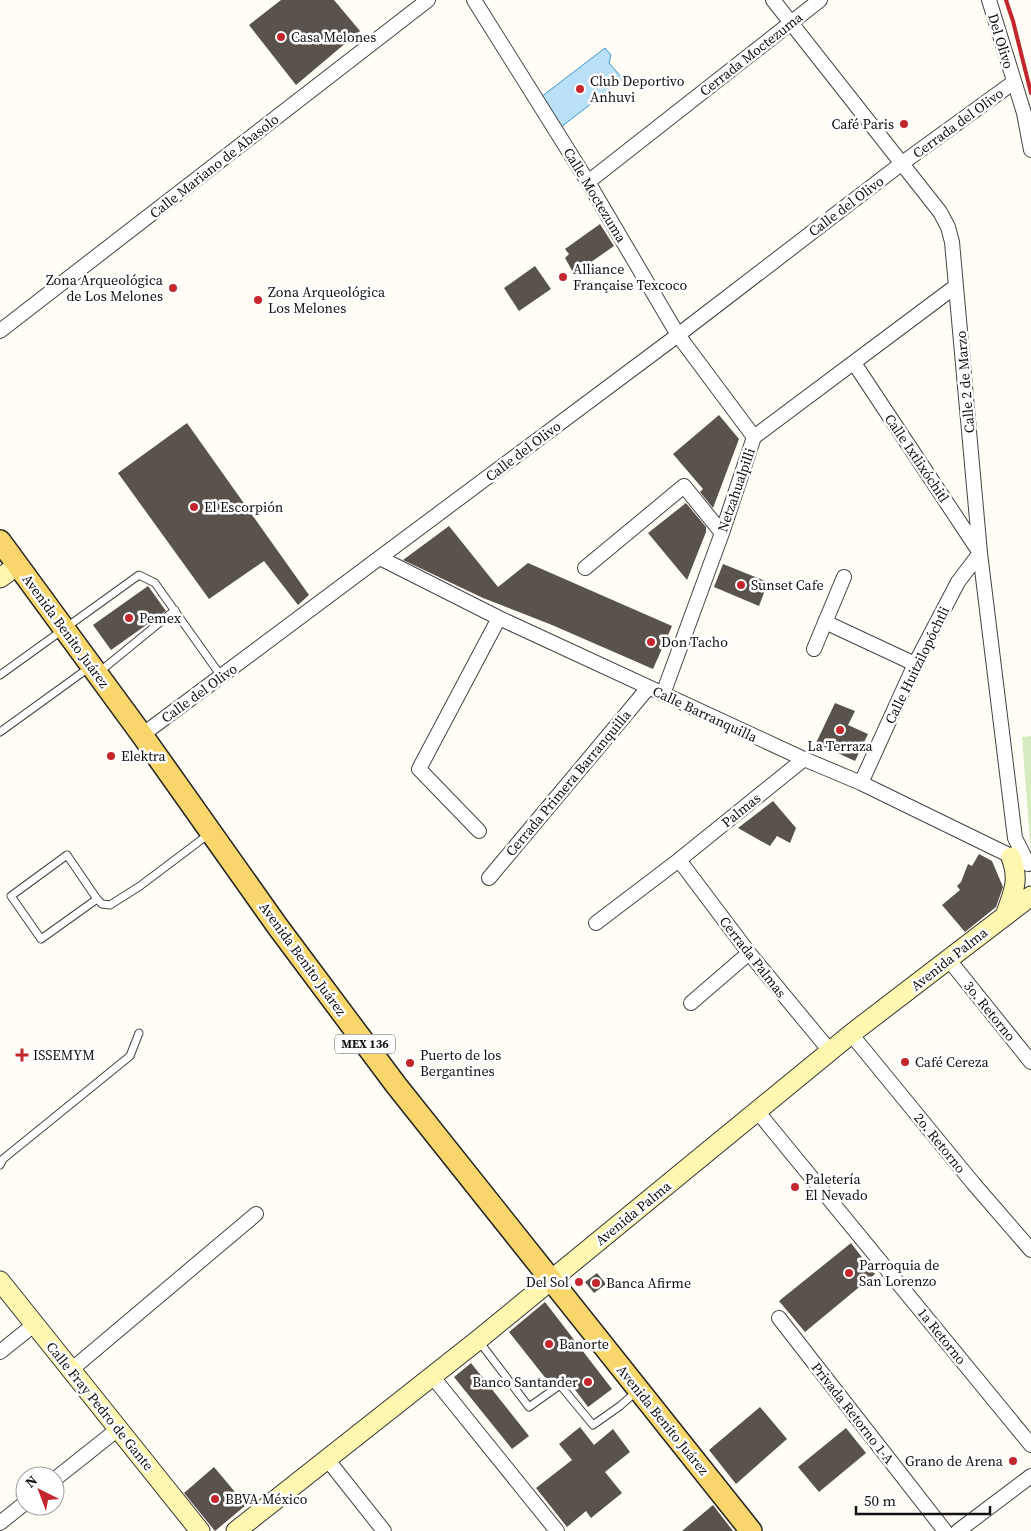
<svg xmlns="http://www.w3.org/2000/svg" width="1031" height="1531" font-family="'Source Serif 4',serif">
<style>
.green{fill:#d5ebbd}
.water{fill:#b9e0f7;stroke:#3f96cf}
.building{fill:#5a524d}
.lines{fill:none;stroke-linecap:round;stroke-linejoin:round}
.lane-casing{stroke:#444;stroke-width:9}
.street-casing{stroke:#444;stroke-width:16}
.secondary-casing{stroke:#333;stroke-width:21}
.primary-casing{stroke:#222;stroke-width:24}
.lane{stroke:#fff;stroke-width:7}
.street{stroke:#fff;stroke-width:14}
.secondary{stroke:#fff6b0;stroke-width:19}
.primary{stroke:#f9d66b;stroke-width:21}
.rail{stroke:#c4262e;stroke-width:4}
.poi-dot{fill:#c4262e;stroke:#fff;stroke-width:2}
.labels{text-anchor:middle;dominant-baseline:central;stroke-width:5;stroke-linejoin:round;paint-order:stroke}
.shield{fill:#fff;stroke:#585858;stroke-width:1}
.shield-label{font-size:12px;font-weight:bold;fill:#111}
.poi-label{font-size:14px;fill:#111;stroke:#fff;text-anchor:start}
.street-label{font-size:14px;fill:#111;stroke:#fff}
</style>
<rect width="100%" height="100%" fill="#fffdf5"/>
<!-- green -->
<path class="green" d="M 1031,736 L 1031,854 L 1022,737 Z"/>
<!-- water -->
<path class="water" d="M 605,48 L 611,55 L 609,63 L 623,79 L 556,131 L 537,100 Z"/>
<!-- building -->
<path class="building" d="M 281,0 L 334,0 L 360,31 L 296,85 L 249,25 Z
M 600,224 L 614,246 L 574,274 L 565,258 L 569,254 L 565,249 Z
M 535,266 L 551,289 L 519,311 L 504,288 Z
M 719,415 L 739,439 L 713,508 L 700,492 L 703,489 L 673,454 Z
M 187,423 L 309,595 L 298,605 L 264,561 L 209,599 L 118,473 Z
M 686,503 L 706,527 L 706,532 L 687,580 L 648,533 Z
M 449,526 L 498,587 L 528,563 L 672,626 L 653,669 L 552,625 L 483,598 L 403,560 Z
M 723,564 L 768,582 L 759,606 L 714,587 Z
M 148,586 L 166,611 L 111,650 L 93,625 Z
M 835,703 L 855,711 L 848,725 L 868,734 L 855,761 L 816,743 Z
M 773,801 L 796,828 L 790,843 L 777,836 L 770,846 L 738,828 Z
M 979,854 L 992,861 L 1003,887 L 996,907 L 965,932 L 942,905 L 960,890 L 957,886 L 961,882 L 968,864 L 972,866 Z
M 851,1243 L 875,1274 L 805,1332 L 779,1301 Z
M 597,1273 L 606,1284 L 594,1293 L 585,1282 Z
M 545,1302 L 612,1389 L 588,1407 L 564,1375 L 551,1385 L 509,1332 Z
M 471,1363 L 529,1436 L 512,1449 L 454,1377 Z
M 760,1407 L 787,1439 L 736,1484 L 709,1450 Z
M 580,1427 L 594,1445 L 613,1429 L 630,1452 L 605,1472 L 622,1493 L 591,1518 L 586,1511 L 567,1527 L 536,1488 L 572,1460 L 559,1444 Z
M 846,1428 L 866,1453 L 819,1492 L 798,1467 Z
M 214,1467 L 246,1505 L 215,1531 L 184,1493 Z
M 713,1505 L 733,1531 L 682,1531 Z"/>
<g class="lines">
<!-- lane casing -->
<g class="lane-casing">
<path id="lane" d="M 98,673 L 175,610
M 0,675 L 139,575 L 155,583 L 221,676
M 0,732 L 90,667
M 97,899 L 41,939 L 11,896 L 67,855 L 97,899 L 102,904 L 110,905 L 140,886 L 209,834
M 0,1165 L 3,1159 L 130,1056 L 139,1033
M 478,1340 L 529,1407 L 560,1385 L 593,1425 L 620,1406 L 637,1391"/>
</g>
<!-- street casing -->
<g class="street-casing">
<path id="street" d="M 474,0 L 588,182 L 678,335 L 754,437
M 773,0 L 940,212 L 948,227 L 952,242 L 980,553 L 1013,822 L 1015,838 L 1028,864
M 989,0 L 1024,113 L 1031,150
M 588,182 L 820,0
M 0,331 L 428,0
M 854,363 L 980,553 L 958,582 L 915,664 L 861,783
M 380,558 L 499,618 L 804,759 L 861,783 L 1019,860
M 585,568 L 684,486 L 722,533
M 825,622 L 915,664
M 814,649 L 844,577
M 663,694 L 722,533 L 754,437 L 956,286
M 142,735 L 678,335 L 901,164 L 1014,82
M 479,831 L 419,769 L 499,618
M 679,860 L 749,953 L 830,1051
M 489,878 L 648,688
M 596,923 L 679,860 L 804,759
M 949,960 L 1031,1062
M 691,1003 L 749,953
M 851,1034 L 973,1183 L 1031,1250
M 757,1111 L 1031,1445
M 779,1318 L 945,1531
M 0,1352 L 35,1324
M 71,1370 L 256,1214
M 432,1376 L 557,1531
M 327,1459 L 384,1531
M 55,1479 L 118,1429
M 0,1523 L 25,1503
M 958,1531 L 1031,1476"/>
</g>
<!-- secondary casing -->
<g class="secondary-casing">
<path id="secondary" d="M 0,578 L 18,565
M 1005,916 C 1013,893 1020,881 1011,857
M 0,1281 L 200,1531
M 236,1531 L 478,1340 L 851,1034 L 1031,896"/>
</g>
<!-- primary casing -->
<g class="primary-casing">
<path id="primary" d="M 0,541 L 142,735 L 278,927 L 396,1085 L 751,1531"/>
</g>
<!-- lane -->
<use href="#lane" class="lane"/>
<!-- street -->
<use href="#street" class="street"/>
<!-- secondary -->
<use href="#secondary" class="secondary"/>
<!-- primary -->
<use href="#primary" class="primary"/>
<!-- rail -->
<path class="rail" d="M 1006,0 L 1013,21 L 1031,93"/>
</g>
<!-- markers -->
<g class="poi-dot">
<circle cx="281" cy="37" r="5"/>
<circle cx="580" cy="89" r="5"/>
<circle cx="904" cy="124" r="5"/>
<circle cx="563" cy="277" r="5"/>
<circle cx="173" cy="288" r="5"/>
<circle cx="258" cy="300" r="5"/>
<circle cx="194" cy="507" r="5"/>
<circle cx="741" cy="585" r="5"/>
<circle cx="129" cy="618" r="5"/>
<circle cx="651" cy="642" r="5"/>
<circle cx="840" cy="730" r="5"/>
<circle cx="111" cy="756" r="5"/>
<path d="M19.5 1047.5h5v5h5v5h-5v5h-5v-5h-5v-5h5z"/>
<circle cx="905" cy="1062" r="5"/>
<circle cx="410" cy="1063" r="5"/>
<circle cx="795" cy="1187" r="5"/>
<circle cx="849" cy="1273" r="5"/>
<circle cx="579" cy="1282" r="5"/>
<circle cx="596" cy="1283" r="5"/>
<circle cx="549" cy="1344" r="5"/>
<circle cx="588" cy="1382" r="5"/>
<circle cx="1013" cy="1461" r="5"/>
<circle cx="215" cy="1499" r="5"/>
</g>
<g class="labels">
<!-- shield labels -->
<rect class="shield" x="335" y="1034.5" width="60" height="19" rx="4"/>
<g class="shield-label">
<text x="365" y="1044">MEX 136</text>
</g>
<!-- poi labels -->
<g class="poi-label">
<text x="291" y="37">Casa Melones</text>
<text x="590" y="81">Club Deportivo<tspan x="590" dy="16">Anhuvi</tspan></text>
<text x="894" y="124" text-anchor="end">Café Paris</text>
<text x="573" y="269">Alliance<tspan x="573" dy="16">Française Texcoco</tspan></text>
<text x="163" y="280" text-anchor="end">Zona Arqueológica<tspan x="163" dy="16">de Los Melones</tspan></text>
<text x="268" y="292">Zona Arqueológica<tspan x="268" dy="16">Los Melones</tspan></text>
<text x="204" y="507">El Escorpión</text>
<text x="751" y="585">Sunset Cafe</text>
<text x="139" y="618">Pemex</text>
<text x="661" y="642">Don Tacho</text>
<text x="840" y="746" text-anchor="middle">La Terraza</text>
<text x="121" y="756">Elektra</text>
<text x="33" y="1055">ISSEMYM</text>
<text x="420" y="1055">Puerto de los<tspan x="420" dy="16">Bergantines</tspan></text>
<text x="915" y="1062">Café Cereza</text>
<text x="805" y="1179">Paletería<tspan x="805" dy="16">El Nevado</tspan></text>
<text x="859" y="1265">Parroquia de<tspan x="859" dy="16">San Lorenzo</tspan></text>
<text x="569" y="1282" text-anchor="end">Del Sol</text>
<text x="606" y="1283">Banca Afirme</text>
<text x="559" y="1344">Banorte</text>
<text x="578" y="1382" text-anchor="end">Banco Santander</text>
<text x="1003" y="1461" text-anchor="end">Grano de Arena</text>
<text x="225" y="1499">BBVA México</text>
</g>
<!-- street labels -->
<g class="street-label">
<text transform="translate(1001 41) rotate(73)">Del Olivo</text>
<text transform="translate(751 54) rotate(-38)">Cerrada Moctezuma</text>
<text transform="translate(958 123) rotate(-36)">Cerrada del Olivo</text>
<text transform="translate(214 166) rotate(-38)">Calle Mariano de Abasolo</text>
<text transform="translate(595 195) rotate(59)">Calle Moctezuma</text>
<text transform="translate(846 206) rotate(-37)">Calle del Olivo</text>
<text transform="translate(965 382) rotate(-95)">Calle 2 de Marzo</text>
<text transform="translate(523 451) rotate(-37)">Calle del Olivo</text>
<text transform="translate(917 458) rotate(56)">Calle Ixtlixóchitl</text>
<text transform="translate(736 490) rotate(-71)">Netzahualpilli</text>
<text transform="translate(66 631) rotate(54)">Avenida Benito Juárez</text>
<text transform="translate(917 665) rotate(-64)">Calle Huitzilopóchtli</text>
<text transform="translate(199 693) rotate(-36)">Calle del Olivo</text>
<text transform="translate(705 714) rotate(25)">Calle Barranquilla</text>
<text transform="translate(568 783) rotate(-50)">Cerrada Primera Barranquilla</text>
<text transform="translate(741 810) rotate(-39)">Palmas</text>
<text transform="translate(753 957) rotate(52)">Cerrada Palmas</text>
<text transform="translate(303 959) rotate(54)">Avenida Benito Juárez</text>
<text transform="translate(949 959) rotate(-38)">Avenida Palma</text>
<text transform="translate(990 1011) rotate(51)">3o. Retorno</text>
<text transform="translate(940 1143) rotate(51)">2o. Retorno</text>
<text transform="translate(633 1213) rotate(-39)">Avenida Palma</text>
<text transform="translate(942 1336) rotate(51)">1a Retorno</text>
<text transform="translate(100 1406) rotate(51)">Calle Fray Pedro de Gante</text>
<text transform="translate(853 1413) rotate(52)">Privada Retorno 1-A</text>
<text transform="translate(663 1420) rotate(51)">Avenida Benito Juárez</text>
</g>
</g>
<!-- north arrow -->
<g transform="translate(40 1491) rotate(318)"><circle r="24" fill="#ffffff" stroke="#a0a0a0"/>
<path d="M0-4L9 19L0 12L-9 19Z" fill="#c4262e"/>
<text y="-8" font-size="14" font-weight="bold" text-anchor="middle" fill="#111111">N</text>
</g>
<!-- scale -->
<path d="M856 1506v8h134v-8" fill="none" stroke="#111111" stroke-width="2.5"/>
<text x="864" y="1506" font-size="15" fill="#111111" stroke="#ffffff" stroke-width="4" paint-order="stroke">50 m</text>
</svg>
